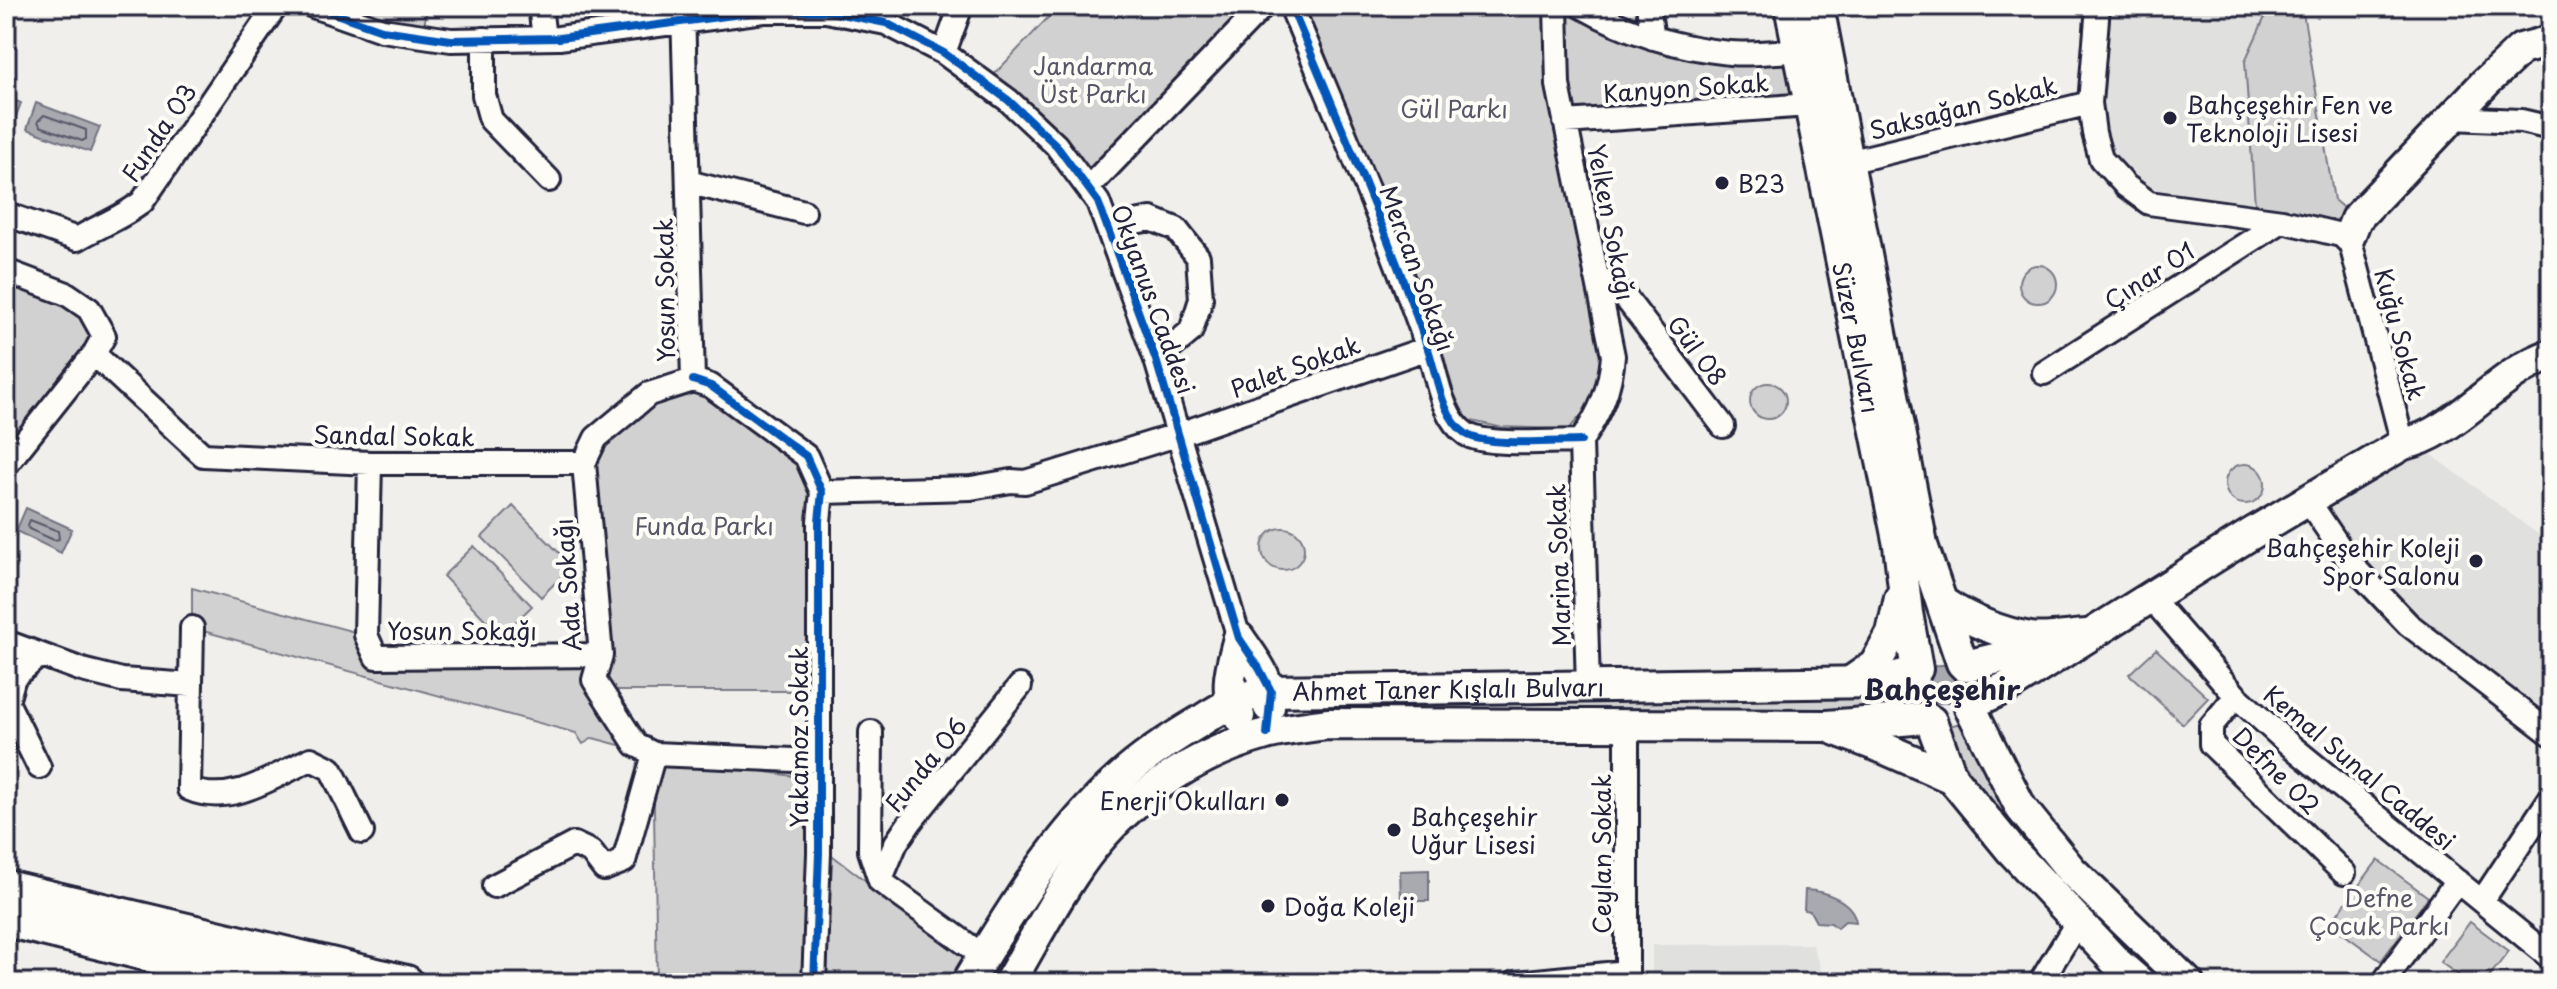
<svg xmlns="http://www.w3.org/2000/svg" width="2557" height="989" font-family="'Playpen Sans',sans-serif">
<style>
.built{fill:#e0e0df}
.green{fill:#d2d1d1;stroke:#7a7a86;stroke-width:2}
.water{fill:#a9a9b0;stroke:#737381;stroke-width:2}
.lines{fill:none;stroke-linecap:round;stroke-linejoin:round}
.shore{stroke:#58586a;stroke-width:2}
.street-casing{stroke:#22223b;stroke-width:28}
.secondary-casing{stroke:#22223b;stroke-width:36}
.primary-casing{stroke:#22223b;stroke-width:40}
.street{stroke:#fdfcf7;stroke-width:22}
.secondary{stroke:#fdfcf7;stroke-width:30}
.primary{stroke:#fdfcf7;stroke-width:34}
.cycleway-casing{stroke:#fdfcf7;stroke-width:13}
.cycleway{stroke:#0057b8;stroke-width:8}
.poi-dot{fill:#22223b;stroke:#fdfcf7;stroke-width:3}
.labels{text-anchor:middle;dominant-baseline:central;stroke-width:8;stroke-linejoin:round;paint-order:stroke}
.park-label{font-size:24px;fill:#575768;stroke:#fdfcf7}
.street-label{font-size:24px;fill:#22223b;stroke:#fdfcf7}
.poi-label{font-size:24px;fill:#22223b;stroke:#fdfcf7;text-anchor:start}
.quarter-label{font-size:28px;font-weight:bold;fill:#22223b;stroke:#fdfcf7}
</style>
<rect width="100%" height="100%" fill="#f0efec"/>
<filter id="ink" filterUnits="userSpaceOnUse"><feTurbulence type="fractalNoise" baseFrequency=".0125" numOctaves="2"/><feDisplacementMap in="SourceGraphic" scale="16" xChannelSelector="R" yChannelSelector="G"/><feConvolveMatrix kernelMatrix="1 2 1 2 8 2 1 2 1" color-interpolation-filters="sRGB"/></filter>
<g filter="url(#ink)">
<!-- built -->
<path class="built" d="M 2098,6 L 2270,6 L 2245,61 L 2256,219 L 2149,203 L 2101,159 Z
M 2415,442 L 2551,544 L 2551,734 L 2408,624 L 2309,502 Z
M 1812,944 L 1824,978 L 1830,983 L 1652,983 L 1652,945 Z"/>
<!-- green -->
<path class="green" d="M 331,6 L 428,6 L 424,25 L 360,16 Z
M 1059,6 L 1263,6 L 1088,188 L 986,83 Z
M 1302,6 L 1547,8 L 1557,143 L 1605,369 L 1590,405 L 1569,429 L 1499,427 L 1467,420 L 1442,369 L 1411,273 L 1364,150 L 1301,14 Z
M 1556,6 L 1581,6 L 1653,38 L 1799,51 L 1810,105 L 1565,122 Z
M 2270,6 L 2302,6 L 2334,200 L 2356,219 L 2349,237 L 2256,219 L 2245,61 Z
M2019 284a19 19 0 1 1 38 0a19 19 0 1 1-38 0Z
M 6,271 L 67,294 L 104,336 L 6,465 Z
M1750 401a18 18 0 1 1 36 0a18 18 0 1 1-36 0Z
M 711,386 L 819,481 L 818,691 L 602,691 L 654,754 L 805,778 L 808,845 L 803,983 L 657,983 L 653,754 L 593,738 L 583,744 L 576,733 L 192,628 L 192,588 L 366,635 L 377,657 L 600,655 L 584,463 L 649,394 Z
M2225 484a20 20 0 1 1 40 0a20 20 0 1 1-40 0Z
M 513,506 L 572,566 L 541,597 L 482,537 Z
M1262 549a21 21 0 1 1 42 0a21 21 0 1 1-42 0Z
M 474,546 L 532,606 L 501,636 L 443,576 Z
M 2156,649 L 2208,698 L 2183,724 L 2129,674 Z
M 1876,688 L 1881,710 L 1332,709 L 1331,701 L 1824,699 Z
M 1965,722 L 1986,777 L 2022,828 L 2177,983 L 2161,983 L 2075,899 L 2014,833 L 1959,768 L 1937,729 Z
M 829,853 L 965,956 L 948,983 L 827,983 Z
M 2378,860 L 2428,897 L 2381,961 L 2330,924 Z
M 2470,922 L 2509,951 L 2484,983 L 2469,983 L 2440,962 Z"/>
<!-- water -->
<path class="water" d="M 6,97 L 21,103 L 13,124 L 6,122 Z
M 36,103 L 100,127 L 90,152 L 27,129 Z
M 26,508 L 72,529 L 61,553 L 16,531 Z
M1923 684a19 19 0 1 1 38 0a19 19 0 1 1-38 0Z
M 1429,870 L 1429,901 L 1401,901 L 1400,871 Z
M 1805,890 C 1824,891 1853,900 1856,922 L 1845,921 L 1837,928 L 1831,923 L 1816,922 L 1810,911 L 1804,910 Z"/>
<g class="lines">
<!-- shore -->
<path class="shore" d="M 44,115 L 86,130 L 86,139 L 82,141 L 40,126 L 38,121 Z
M 30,520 L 58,531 L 59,539 L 54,540 L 29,529 L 28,525 Z"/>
<!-- street casing -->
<g class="street-casing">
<path id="street" d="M 313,6 L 382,30 L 451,40 L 559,38 L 764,11 L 826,11 L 886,23 L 944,53 L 1008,100 L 1056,145 L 1098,202 L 1156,360 L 1239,638
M 540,6 L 544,38
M 1291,6 C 1338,119 1387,231 1427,346 C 1437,373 1440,416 1466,434 C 1486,447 1554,441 1581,441
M 1556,6 L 1558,85 L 1613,356 C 1610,391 1600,412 1581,441
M 1581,6 C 1626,32 1678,48 1730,53 C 1752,55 1777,51 1799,51
M 1648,6 L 1653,38
M 2098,6 L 2090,103 L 2094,133 L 2101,159 L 2126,186 L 2149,203 L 2282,221 L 2349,237 L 2403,444
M 683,9 L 693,380
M 484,39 L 484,95 L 491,120 L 549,180
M 944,53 L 961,6
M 2452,118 L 2521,121 L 2551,128
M 1565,122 L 1810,105
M 1848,162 L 2090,103
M 688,182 L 804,212
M 1088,188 L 1263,6
M 6,214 L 77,239 C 99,226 122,218 142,202 L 276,6
M 1108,227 L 1151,219 L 1176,229 L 1198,257 L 1201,299 L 1191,331 L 1156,360
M 6,271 L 67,294 L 89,309 L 104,336 L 94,354 L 6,465
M 1596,275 L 1625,297 L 1723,426
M 94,354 L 203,455 L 370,463 L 584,463
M 2044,373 L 2282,221
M 693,380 L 711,386 L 806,456 L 822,492 L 819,521 L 819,853 L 814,983
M 693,380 L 649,394 L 596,438 L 584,463 L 601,655 L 594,680 L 636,745 L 654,754 L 817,761
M 1581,441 L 1588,688
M 370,463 L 366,635 L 376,657 L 601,655
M 822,492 L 971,488 L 1011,481 L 1025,482 L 1180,434 L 1428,348
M 2309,502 L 2351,564 L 2408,624 L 2551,734
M 2152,599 L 2236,696 L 2291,746 L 2551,958
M 192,628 L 189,789 C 231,807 274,776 311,759 L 331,769 L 362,832
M 6,642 L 82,670 L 122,680 L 191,685
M 2236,696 L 2211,726 L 2211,744 L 2344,873
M 1627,725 L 1627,983
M 871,732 L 870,851 L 880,881 L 983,956
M 39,767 L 7,702 L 14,677 L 40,655
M 880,881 L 896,843 L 911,821 L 1020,686
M 494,886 L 574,844 L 591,852 L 604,869 L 624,861 L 654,754
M 2482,901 L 2551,797
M 1515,983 L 1627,972
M 2040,983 L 2078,921
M 2383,983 L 2457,881"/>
</g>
<!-- secondary casing -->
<g class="secondary-casing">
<g id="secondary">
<path id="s1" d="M 1790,6 L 1899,545 L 1907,613 L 1917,669"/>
<path d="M 1818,6 L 1922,545 L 1962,663"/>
<path d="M 2349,237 L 2356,219 L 2486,82 L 2521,49 L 2551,41"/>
<path d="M 1943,603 C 1967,619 2001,634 2031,638 C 2048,640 2069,636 2087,635"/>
<path d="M 1239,638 C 1254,660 1272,680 1269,707"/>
<path d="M 1965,666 L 2053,645"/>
<path d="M 1852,681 L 1875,665 L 1892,634 L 1900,598"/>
<path d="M 1973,703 L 2009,686 L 2251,534 L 2403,444 C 2455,435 2498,372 2551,355"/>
<path d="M 1970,707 L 2021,808 L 2071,870 L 2188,983"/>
<path d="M 1239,716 C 1222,691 1232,666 1239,638"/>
<path d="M 1931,721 L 1952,778 L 2011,850 L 2116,962 L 2140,983"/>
<path d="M 1836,730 L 1886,749 L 1952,778"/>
<path id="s2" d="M 967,983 C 1010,912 1057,834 1120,778 C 1143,757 1172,738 1199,722 C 1222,707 1243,695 1271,691 L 1878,682 L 1915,672"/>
<path d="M 1009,983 C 1034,941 1057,895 1086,856 C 1130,797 1194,754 1266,734 C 1286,729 1307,727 1327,724 L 1827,726 L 1926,718"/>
</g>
</g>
<!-- primary casing -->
<g class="primary-casing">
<path id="primary" d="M 6,888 L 406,983
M 6,919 L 268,983"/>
</g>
<!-- street -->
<use href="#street" class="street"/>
<!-- secondary -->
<use href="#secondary" class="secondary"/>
<!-- primary -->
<use href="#primary" class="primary"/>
<!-- cycleway casing -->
<g class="cycleway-casing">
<path id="cycleway" d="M 313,6 L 382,30 L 451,40 L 559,38 L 764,11 L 826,11 L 886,23 L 944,53 L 1008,100 L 1056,145 L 1098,202 L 1156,360 L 1239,638 L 1259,668 L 1271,691 L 1267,734
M 1291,6 C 1338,119 1387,231 1427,346 C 1437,373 1440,416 1466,434 C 1486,447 1554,441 1581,441
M 693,380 L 711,386 L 806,456 L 822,492 L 819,521 L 819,853 L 814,983"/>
</g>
<!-- cycleway -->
<use href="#cycleway" class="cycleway"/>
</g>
</g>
<!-- markers -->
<g class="poi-dot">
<circle cx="2170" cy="118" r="8"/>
<circle cx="1722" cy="183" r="8"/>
<circle cx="2476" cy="561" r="8"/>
<circle cx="1282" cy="800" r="8"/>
<circle cx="1394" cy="830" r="8"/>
<circle cx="1268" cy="906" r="8"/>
</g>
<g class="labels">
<!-- park labels -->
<g class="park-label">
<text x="1093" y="65">Jandarma<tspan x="1093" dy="28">Üst Parkı</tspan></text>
<text x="1454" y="108">Gül Parkı</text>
<text x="704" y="525">Funda Parkı</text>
<text x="2379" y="897">Defne<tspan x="2379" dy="28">Çocuk Parkı</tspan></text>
</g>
<!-- street labels -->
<g class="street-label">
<text transform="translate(1686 87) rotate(-4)">Kanyon Sokak</text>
<text transform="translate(1963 107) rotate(-14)">Saksağan Sokak</text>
<text transform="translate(158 132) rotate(-56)">Funda 03</text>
<text transform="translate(1612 222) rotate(79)">Yelken Sokağı</text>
<text transform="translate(1418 268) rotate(70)">Mercan Sokağı</text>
<text transform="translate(2149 275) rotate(-33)">Çınar 01</text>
<text transform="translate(664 290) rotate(-91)">Yosun Sokak</text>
<text transform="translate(1154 299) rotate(70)">Okyanus Caddesi</text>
<text transform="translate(2401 334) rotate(75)">Kuğu Sokak</text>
<text stroke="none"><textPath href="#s1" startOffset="338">Süzer Bulvarı</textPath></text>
<text transform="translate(1698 350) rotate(53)">Gül 08</text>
<text transform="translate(1295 366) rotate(-20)">Palet Sokak</text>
<text transform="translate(394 435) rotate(1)">Sandal Sokak</text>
<text transform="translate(1558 565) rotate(-92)">Marina Sokak</text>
<text transform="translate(567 585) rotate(-94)">Ada Sokağı</text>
<text x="462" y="630">Yosun Sokağı</text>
<text stroke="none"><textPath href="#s2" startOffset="610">Ahmet Taner Kışlalı Bulvarı</textPath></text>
<text transform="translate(798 737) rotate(-90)">Yakamoz Sokak</text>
<text transform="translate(925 764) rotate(-51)">Funda 06</text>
<text transform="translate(2360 767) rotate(40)">Kemal Sunal Caddesi</text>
<text transform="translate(2277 770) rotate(45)">Defne 02</text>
<text transform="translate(1601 854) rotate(-90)">Ceylan Sokak</text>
</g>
<!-- poi labels -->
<g class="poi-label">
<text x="2186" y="104">Bahçeşehir Fen ve<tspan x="2186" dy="28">Teknoloji Lisesi</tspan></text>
<text x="1738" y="183">B23</text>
<text x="2460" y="547" text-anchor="end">Bahçeşehir Koleji<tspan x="2460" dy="28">Spor Salonu</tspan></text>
<text x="1266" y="800" text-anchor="end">Enerji Okulları</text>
<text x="1410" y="816">Bahçeşehir<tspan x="1410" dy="28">Uğur Lisesi</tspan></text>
<text x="1284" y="906">Doğa Koleji</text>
</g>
<!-- quarter labels -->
<g class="quarter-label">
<text x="1942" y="688">Bahçeşehir</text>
</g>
</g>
<!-- margin -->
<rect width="2557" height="989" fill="none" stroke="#fdfcf7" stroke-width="32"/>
<rect x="16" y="16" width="2525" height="957" fill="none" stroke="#22223b" stroke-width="3" filter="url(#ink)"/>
</svg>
